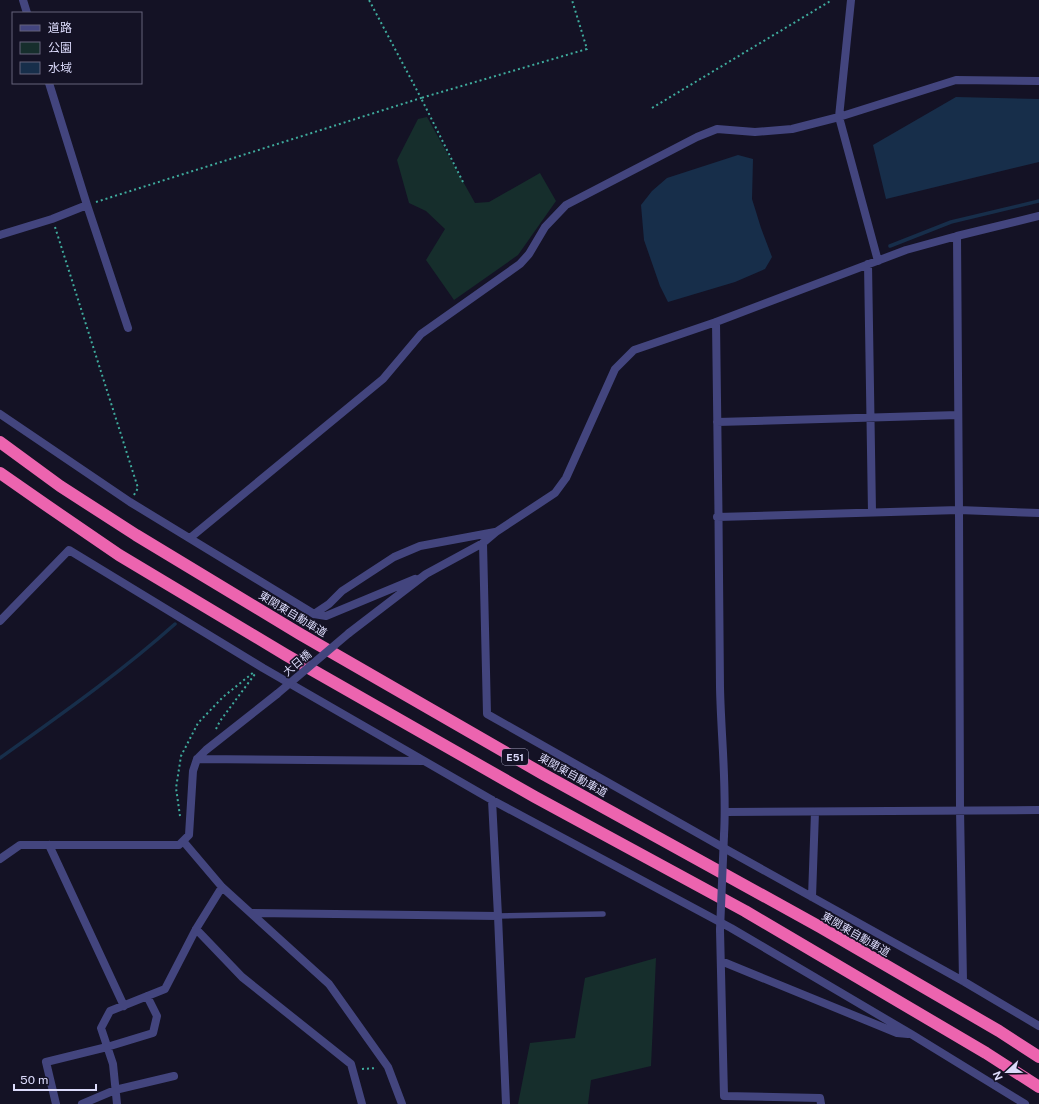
<svg xmlns="http://www.w3.org/2000/svg" width="1039" height="1104" font-family="'Public Sans','Noto Sans JP',sans-serif">
<style>
.green{fill:#162e2c}
.water{fill:#172e4a}
.lines{fill:none;stroke-linecap:round;stroke-linejoin:round}
.stream{stroke:#172e4a;stroke-width:3.5}
.path{stroke:#3fab9d;stroke-width:2;stroke-dasharray:2 3;stroke-linecap:butt}
.service{stroke:#43457e;stroke-width:5.5}
.minor{stroke:#43457e;stroke-width:8}
.motorway{stroke:#ec64af;stroke-width:12}
.minor-bridge{stroke:#43457e;stroke-width:8}
.labels{text-anchor:middle;dominant-baseline:central;stroke-width:3.5;stroke-linejoin:round;paint-order:stroke}
.shield{fill:#141225;stroke:#a09fbb;stroke-width:1}
.shield-label{font-size:10px;font-weight:bold;fill:#dcdbfb}
.street-label{font-size:11px;fill:#dcdbfb;stroke:#141225}
</style>
<rect width="100%" height="100%" fill="#141225"/>
<!-- green -->
<path class="green" d="M 427,117 L 475,203 L 489,202 L 540,173 L 556,201 L 518,255 L 454,300 L 426,260 L 445,229 L 426,211 L 409,203 L 397,160 L 418,119 Z
M 656,958 L 651,1066 L 591,1080 L 588,1104 L 518,1104 L 530,1043 L 575,1038 L 585,978 Z"/>
<!-- water -->
<path class="water" d="M 956,97 L 1039,99 L 1039,162 L 886,199 L 873,145 Z
M 738,155 L 753,159 L 752,199 L 761,228 L 772,257 L 765,269 L 735,282 L 668,302 L 660,286 L 644,240 L 641,205 L 652,191 L 667,178 Z"/>
<g class="lines">
<!-- stream -->
<path class="stream" d="M 890,246 L 951,222 L 1039,201
M 0,758 C 60,715 120,673 175,624"/>
<!-- path -->
<path class="path" d="M 652,108 L 832,0
M 463,182 L 421,98 L 587,49 L 572,0
M 96,202 L 421,98 L 369,0
M 55,227 L 138,488 L 134,495
M 216,729 L 220,721 L 255,674
M 180,816 L 176,788 L 181,756 L 198,723 L 223,697 L 254,672
M 362,1069 L 377,1068"/>
<!-- service -->
<path class="service" d="M 498,916 L 603,914"/>
<!-- minor -->
<path class="minor" d="M 23,0 L 27,13
M 851,0 L 839,117 L 878,261
M 49,83 L 87,205 L 128,328
M 0,235 L 52,219 L 87,205
M 957,236 L 959,510 L 1039,513
M 868,264 L 872,512
M 716,322 C 718,444 719,565 720,687 C 721,737 727,786 724,835
M 0,414 L 130,502 L 314,614 L 326,616 L 415,579
M 717,422 L 958,415
M 717,517 L 959,510 L 960,809 L 963,981
M 190,538 L 383,379 L 421,334 L 520,264 L 529,254 L 545,227 L 566,205 L 697,137 L 717,129 L 755,132 L 792,129 L 839,117 L 956,80 L 1039,81
M 483,543 L 487,714 L 731,852 L 963,981 L 1039,1026
M 314,614 L 329,604 L 342,591 L 394,557 L 420,546 L 495,532
M 0,621 L 69,550 L 263,668 L 492,800 L 731,928 L 911,1034 L 1025,1104
M 349,633 L 426,574 L 483,543 L 496,532 L 555,493 L 566,478 L 615,369 L 634,350 L 716,322 L 906,250 L 957,236 L 1039,216
M 197,759 L 423,761
M 492,800 L 498,916 L 506,1104
M 725,812 L 1039,810
M 183,841 L 222,887 L 329,984 L 388,1067 L 402,1104
M 49,845 L 124,1006
M 0,859 L 20,845 L 179,845 L 189,835 L 193,771 L 197,759 L 206,750 L 277,694
M 812,897 L 815,812
M 251,913 L 498,916
M 196,929 L 242,977 L 351,1064 L 362,1104
M 720,930 L 724,1096 L 820,1098 L 821,1104
M 721,961 L 897,1033 L 908,1034
M 56,1104 L 46,1062 L 107,1047 L 153,1033 L 157,1016 L 147,996
M 82,1104 L 115,1090 L 174,1076
M 117,1104 L 113,1064 L 101,1028 L 110,1011 L 165,989 L 196,929 L 222,887"/>
<!-- motorway -->
<path class="motorway" d="M 0,442 L 60,486 L 136,535 L 300,634 L 543,774 L 820,927 L 999,1031 L 1039,1057
M 0,473 L 46,505 L 119,555 L 286,655 L 535,797 L 745,911 L 986,1053 L 1039,1087"/>
<!-- minor-bridge -->
<path class="minor-bridge" d="M 277,694 L 349,633
M 720,930 L 724,835"/>
</g>
<g class="labels">
<!-- shield labels -->
<rect class="shield" x="502" y="749" width="26" height="16" rx="3"/>
<g class="shield-label">
<text x="515" y="757">E51</text>
</g>
<!-- street labels -->
<g class="street-label">
<text transform="translate(293 614) rotate(31)">東関東自動車道</text>
<text transform="translate(297 663) rotate(-40)">大日橋</text>
<text transform="translate(573 775) rotate(29)">東関東自動車道</text>
<text transform="translate(856 934) rotate(30)">東関東自動車道</text>
</g>
</g>
<!-- legend -->
<rect x="12" y="12" width="130" height="72" fill="#141225" stroke="#64627b"/>
<rect x="20" y="25" width="20" height="6" fill="#43457e" stroke="#64627b"/>
<text x="48" y="32" font-size="12" fill="#dcdbfb">道路</text>
<rect x="20" y="42" width="20" height="12" fill="#162e2c" stroke="#64627b"/>
<text x="48" y="52" font-size="12" fill="#dcdbfb">公園</text>
<rect x="20" y="62" width="20" height="12" fill="#172e4a" stroke="#64627b"/>
<text x="48" y="72" font-size="12" fill="#dcdbfb">水域</text>
<!-- north arrow -->
<g transform="translate(1007 1072) rotate(248)" stroke="#141225" stroke-width="3" paint-order="stroke">
<path d="M0-3L7 15L0 10L-7 15Z" fill="#dcdbfb"/>
<text y="-6" font-size="11" font-weight="bold" text-anchor="middle" fill="#dcdbfb">N</text>
</g>
<!-- scale -->
<path d="M14 1084v6h82v-6" fill="none" stroke="#dcdbfb" stroke-width="2"/>
<text x="20" y="1084" font-size="12" fill="#dcdbfb" stroke="#141225" stroke-width="3" paint-order="stroke">50 m</text>
</svg>
